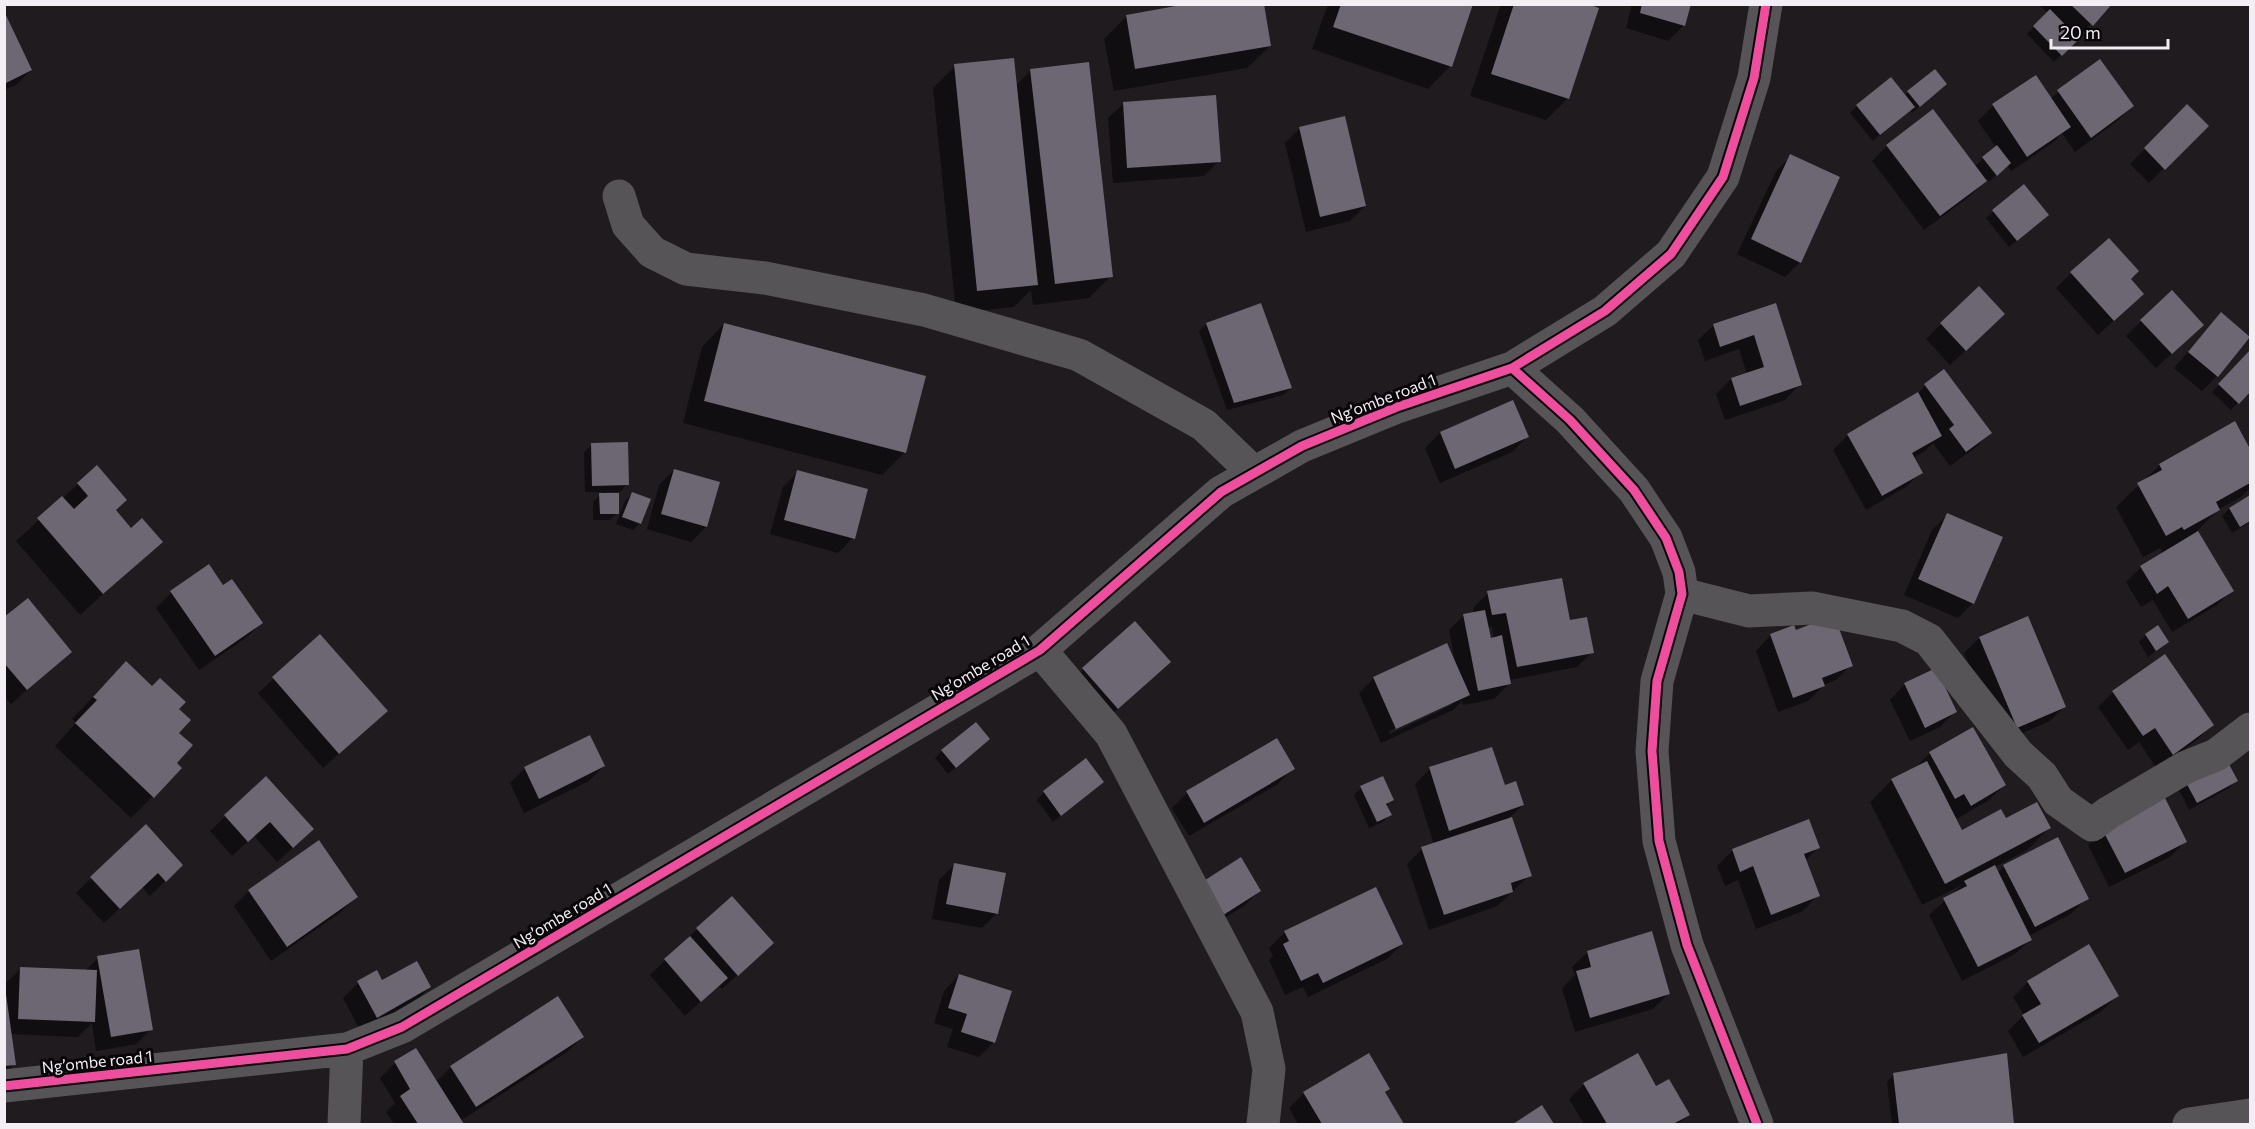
<svg xmlns="http://www.w3.org/2000/svg" width="2255" height="1129" font-family="Commissioner,sans-serif">
<style>
.shadow{fill:#0007;fill-rule:evenodd}
.building{fill:#6d6673}
.lines{fill:none;stroke-linecap:round;stroke-linejoin:round}
.minor{stroke:#565456;stroke-width:33}
.cycleway-casing{stroke:#080608;stroke-width:13}
.cycleway{stroke:#ef4d9e;stroke-width:9}
.labels{text-anchor:middle;dominant-baseline:central;stroke-width:6;stroke-linejoin:round;paint-order:stroke}
.street-label{font-size:16px;fill:#f3eef4;stroke:#080608}
</style>
<rect width="100%" height="100%" fill="#1f1b1f"/>
<!-- shadow -->
<path class="shadow" d="M 1328,4 L 1472,4 L 1450,66 L 1428,89 L 1312,49 Z
M 1501,4 L 1583,4 L 1568,98 L 1546,120 L 1470,96 Z
M 1632,4 L 1690,4 L 1683,26 L 1668,41 L 1626,28 Z
M 2038,4 L 2110,4 L 2054,62 L 2027,34 L 2048,13 Z
M 4,14 L 31,70 L 16,85 L 4,90 Z
M 1126,17 L 1270,46 L 1247,68 L 1114,91 L 1104,39 Z
M 2099,61 L 2132,106 L 2117,121 L 2075,152 L 2062,133 L 2054,142 L 2011,171 L 2007,165 L 1989,182 L 1987,179 L 1970,196 L 1924,230 L 1872,161 L 1887,146 L 1974,167 L 1996,147 L 1978,121 L 1993,106 L 2035,77 L 2050,99 Z
M 955,66 L 1016,85 L 1030,71 L 1111,276 L 1089,298 L 1033,305 L 1031,290 L 1014,307 L 956,313 L 933,88 Z
M 1935,71 L 1945,84 L 1912,113 L 1910,110 L 1873,141 L 1850,113 L 1857,106 L 1904,96 Z
M 1124,103 L 1219,161 L 1204,176 L 1113,183 L 1108,118 Z
M 2187,106 L 2207,126 L 2149,183 L 2130,164 Z
M 1300,128 L 1365,206 L 1350,221 L 1306,232 L 1285,143 Z
M 1791,156 L 1800,262 L 1785,277 L 1737,254 L 1776,171 Z
M 2023,186 L 2040,222 L 2009,247 L 1986,218 Z
M 2071,273 L 2129,279 L 2142,294 L 2098,335 L 2056,288 Z
M 1775,305 L 1800,384 L 1785,400 L 1725,420 L 1716,394 L 1731,379 L 1747,374 L 1739,349 L 1705,361 L 1698,340 L 1714,325 Z
M 2221,314 L 2217,376 L 2202,391 L 2174,368 Z
M 2141,321 L 2187,340 L 2156,368 L 2126,336 Z
M 724,324 L 924,377 L 904,453 L 882,475 L 683,423 L 702,347 Z
M 1207,324 L 1291,388 L 1283,395 L 1227,410 L 1199,331 Z
M 1941,324 L 1988,329 L 1950,365 L 1926,339 Z
M 2250,352 L 2250,390 L 2231,410 L 2212,392 Z
M 1925,386 L 1990,433 L 1975,448 L 1950,466 L 1933,443 L 1925,451 L 1913,458 L 1921,472 L 1906,487 L 1866,510 L 1833,450 L 1848,435 L 1915,396 Z
M 1512,402 L 1527,437 L 1512,452 L 1440,483 L 1425,448 L 1440,433 Z
M 2235,423 L 2250,452 L 2250,488 L 2241,497 L 2219,509 L 2197,531 L 2232,590 L 2217,605 L 2172,632 L 2153,600 L 2141,607 L 2126,582 L 2141,567 L 2163,553 L 2160,548 L 2143,557 L 2116,507 L 2160,465 Z
M 592,445 L 627,484 L 620,492 L 605,492 L 617,513 L 610,520 L 593,520 L 593,502 L 603,492 L 585,492 L 584,452 Z
M 674,470 L 706,527 L 691,542 L 647,529 L 659,485 Z
M 798,472 L 853,538 L 838,553 L 770,534 L 783,487 Z
M 78,484 L 114,510 L 131,530 L 161,542 L 80,615 L 16,541 Z
M 632,494 L 640,523 L 633,530 L 616,524 L 625,501 Z
M 2250,496 L 2250,522 L 2232,533 L 2222,516 L 2229,509 Z
M 1947,515 L 1973,603 L 1958,618 L 1904,595 L 1932,530 Z
M 209,566 L 223,587 L 261,623 L 246,638 L 199,670 L 156,608 L 171,593 Z
M 1488,593 L 1569,622 L 1592,652 L 1577,667 L 1509,680 L 1509,684 L 1494,699 L 1463,705 L 1462,701 L 1453,710 L 1381,743 L 1359,693 L 1374,678 L 1455,662 L 1449,630 L 1464,615 L 1474,613 L 1473,608 ZM 1492,627 L 1494,638 L 1490,639 L 1487,628 ZM 1452,702 L 1452,705 L 1390,734 L 1389,731 Z
M 2027,618 L 2065,706 L 2050,721 L 2002,742 L 1964,653 L 1979,638 Z
M 4,619 L 70,652 L 11,704 L 4,696 Z
M 1135,623 L 1169,662 L 1102,723 L 1068,684 Z
M 1795,632 L 1851,665 L 1836,680 L 1824,685 L 1808,701 L 1778,712 L 1756,651 L 1771,635 Z
M 2146,635 L 2167,642 L 2148,657 L 2139,642 Z
M 320,636 L 371,725 L 323,768 L 258,693 Z
M 2164,656 L 2212,725 L 2197,740 L 2157,769 L 2139,742 L 2128,750 L 2098,707 L 2113,692 Z
M 1905,684 L 1955,712 L 1940,727 L 1910,741 L 1890,700 Z
M 104,685 L 176,710 L 175,763 L 153,796 L 131,818 L 55,746 L 76,723 L 72,719 Z
M 981,746 L 948,774 L 935,758 L 942,751 Z
M 1930,753 L 2004,785 L 1989,800 L 1955,820 L 1961,832 L 2005,820 L 2049,828 L 2027,850 L 1995,867 L 1998,873 L 2004,866 L 2087,898 L 2072,913 L 2029,936 L 2031,939 L 2015,954 L 1962,981 L 1929,915 L 1962,885 L 1922,905 L 1870,802 L 1892,780 L 1915,768 Z
M 604,766 L 589,781 L 524,813 L 510,783 L 525,768 Z
M 1293,768 L 1278,784 L 1189,836 L 1172,808 L 1187,793 Z
M 1430,769 L 1504,787 L 1523,805 L 1510,817 L 1530,875 L 1497,906 L 1429,930 L 1407,864 L 1422,849 L 1434,845 L 1415,784 Z
M 266,778 L 297,844 L 277,862 L 254,836 L 232,856 L 210,831 Z
M 1382,778 L 1393,799 L 1386,806 L 1390,814 L 1383,822 L 1369,828 L 1354,795 L 1361,788 Z
M 2236,781 L 2229,788 L 2189,810 L 2177,786 Z
M 1102,782 L 1053,822 L 1037,800 L 1044,792 Z
M 1809,821 L 1818,848 L 1805,861 L 1818,895 L 1803,911 L 1756,929 L 1738,880 L 1725,886 L 1717,866 L 1732,851 Z
M 145,826 L 166,880 L 150,896 L 142,887 L 104,923 L 76,893 Z
M 2103,830 L 2185,842 L 2170,857 L 2109,887 L 2088,845 Z
M 319,842 L 356,897 L 341,912 L 271,961 L 234,906 L 249,891 Z
M 954,865 L 997,913 L 982,928 L 932,919 L 939,880 Z
M 1376,889 L 1402,944 L 1387,959 L 1308,997 L 1303,987 L 1285,995 L 1269,960 L 1273,956 L 1269,948 L 1284,933 Z
M 1259,891 L 1244,906 L 1201,932 L 1182,902 Z
M 697,929 L 757,958 L 722,989 L 718,985 L 685,1016 L 650,975 Z
M 1588,952 L 1668,994 L 1653,1009 L 1575,1032 L 1562,988 L 1575,975 L 1572,967 Z
M 98,958 L 151,1029 L 136,1044 L 96,1051 L 92,1023 L 78,1037 L 11,1034 L 15,1064 L 4,1074 L 4,981 L 5,984 L 21,968 L 85,971 Z
M 959,975 L 994,1042 L 979,1057 L 947,1047 L 953,1029 L 934,1023 L 944,991 Z
M 2028,982 L 2117,996 L 2102,1011 L 2023,1057 L 2008,1031 L 2024,1015 L 2013,997 Z
M 358,983 L 430,987 L 415,1002 L 361,1032 L 343,998 Z
M 583,1037 L 567,1052 L 460,1121 L 463,1124 L 394,1124 L 386,1112 L 395,1103 L 380,1078 L 395,1063 L 415,1050 L 436,1082 L 451,1067 Z
M 2006,1054 L 2012,1124 L 1892,1124 L 1887,1082 L 1894,1074 Z
M 1584,1084 L 1656,1088 L 1688,1115 L 1678,1124 L 1584,1124 L 1569,1099 Z
M 1388,1089 L 1384,1094 L 1402,1124 L 1298,1124 L 1289,1108 L 1304,1093 Z
M 1542,1107 L 1553,1124 L 1516,1124 Z"/>
<!-- building -->
<path class="building" d="M 1187,4 L 1264,4 L 1271,46 L 1135,69 L 1126,15 Z
M 1341,4 L 1473,4 L 1452,67 L 1333,27 Z
M 1514,4 L 1588,4 L 1599,8 L 1569,99 L 1491,74 Z
M 1642,4 L 1691,4 L 1685,26 L 1640,13 Z
M 2070,4 L 2112,4 L 2093,26 Z
M 2050,9 L 2079,39 L 2062,56 L 2033,26 Z
M 4,11 L 32,70 L 4,84 Z
M 1014,58 L 1038,285 L 977,291 L 954,64 Z
M 2100,59 L 2134,106 L 2091,138 L 2057,90 Z
M 1089,62 L 1113,277 L 1055,284 L 1030,69 Z
M 1935,69 L 1947,84 L 1920,107 L 1907,91 Z
M 2036,75 L 2071,127 L 2027,157 L 1992,104 Z
M 1891,77 L 1915,107 L 1880,135 L 1856,105 Z
M 1216,95 L 1221,162 L 1127,168 L 1123,102 Z
M 2187,104 L 2209,126 L 2165,170 L 2144,148 Z
M 1933,109 L 1987,181 L 1940,216 L 1886,145 Z
M 1345,116 L 1366,206 L 1320,217 L 1299,127 Z
M 1997,145 L 2011,163 L 1997,176 L 1982,157 Z
M 1790,154 L 1840,177 L 1801,263 L 1751,239 Z
M 2024,184 L 2049,215 L 2017,241 L 1992,210 Z
M 2109,238 L 2139,271 L 2131,279 L 2144,294 L 2114,321 L 2070,272 Z
M 1979,286 L 2005,314 L 1966,351 L 1940,323 Z
M 2172,290 L 2204,325 L 2172,354 L 2140,320 Z
M 1261,303 L 1292,388 L 1234,403 L 1206,323 Z
M 1776,303 L 1802,385 L 1740,406 L 1731,378 L 1764,367 L 1754,335 L 1720,347 L 1713,324 Z
M 2221,312 L 2250,337 L 2218,377 L 2188,352 Z
M 724,323 L 926,376 L 906,453 L 704,401 Z
M 2250,350 L 2250,392 L 2239,404 L 2218,384 Z
M 1944,369 L 1992,433 L 1966,452 L 1949,429 L 1954,425 L 1924,384 Z
M 1918,392 L 1942,436 L 1912,453 L 1923,473 L 1882,496 L 1847,434 Z
M 1513,400 L 1529,437 L 1455,469 L 1440,432 Z
M 2235,421 L 2250,449 L 2250,483 L 2216,502 L 2220,510 L 2184,530 L 2182,527 L 2166,536 L 2137,483 L 2162,470 L 2159,464 Z
M 628,442 L 629,485 L 592,486 L 591,443 Z
M 97,465 L 127,500 L 116,510 L 131,528 L 142,518 L 163,542 L 103,594 L 37,518 L 62,496 L 74,509 L 88,496 L 77,483 Z
M 674,469 L 720,482 L 707,527 L 661,514 Z
M 797,470 L 868,489 L 855,539 L 784,520 Z
M 632,492 L 651,499 L 641,524 L 622,517 Z
M 599,493 L 619,493 L 619,514 L 600,514 Z
M 2250,495 L 2250,521 L 2240,527 L 2229,508 Z
M 1947,513 L 2003,537 L 1974,604 L 1918,579 Z
M 2198,531 L 2234,591 L 2188,619 L 2168,586 L 2157,594 L 2140,566 Z
M 209,564 L 223,585 L 232,579 L 263,623 L 215,656 L 170,591 Z
M 1562,578 L 1570,620 L 1587,617 L 1594,653 L 1517,667 L 1506,613 L 1492,615 L 1487,591 Z
M 28,598 L 72,652 L 27,690 L 4,663 L 4,617 Z
M 1485,610 L 1491,638 L 1502,635 L 1511,684 L 1478,691 L 1463,614 Z
M 1834,615 L 1853,666 L 1822,678 L 1825,686 L 1793,698 L 1770,634 L 1794,625 L 1796,630 Z
M 2028,616 L 2066,707 L 2017,728 L 1979,637 Z
M 1135,621 L 1171,662 L 1118,709 L 1082,668 Z
M 2158,625 L 2169,642 L 2156,651 L 2145,634 Z
M 320,634 L 388,711 L 339,754 L 272,677 Z
M 1447,643 L 1470,695 L 1396,729 L 1373,677 Z
M 2165,654 L 2214,725 L 2173,755 L 2155,728 L 2143,736 L 2112,691 Z
M 126,661 L 152,686 L 160,678 L 186,702 L 179,709 L 191,720 L 179,733 L 193,745 L 177,763 L 182,768 L 154,798 L 75,723 L 97,700 L 93,697 Z
M 1936,668 L 1957,712 L 1925,728 L 1904,683 Z
M 976,722 L 990,739 L 956,768 L 941,750 Z
M 1973,727 L 2006,785 L 1971,806 L 1964,794 L 1955,799 L 1929,752 Z
M 590,735 L 605,766 L 539,799 L 524,767 Z
M 1277,738 L 1295,769 L 1204,823 L 1186,791 Z
M 1492,747 L 1505,785 L 1516,781 L 1524,805 L 1449,831 L 1429,767 Z
M 2224,755 L 2238,781 L 2197,803 L 2183,777 Z
M 1086,758 L 1104,782 L 1061,816 L 1043,791 Z
M 1927,761 L 1962,830 L 2001,809 L 2006,818 L 2037,802 L 2051,828 L 1945,884 L 1891,779 Z
M 266,776 L 314,829 L 293,848 L 270,822 L 248,842 L 224,815 Z
M 1383,776 L 1394,800 L 1386,804 L 1392,815 L 1377,822 L 1360,786 Z
M 2163,794 L 2187,842 L 2125,873 L 2102,829 Z
M 1512,817 L 1532,876 L 1511,883 L 1513,892 L 1444,915 L 1421,847 Z
M 1809,819 L 1820,848 L 1804,854 L 1820,896 L 1771,915 L 1753,866 L 1740,872 L 1732,849 Z
M 146,824 L 183,865 L 166,882 L 158,873 L 120,909 L 90,877 Z
M 2058,837 L 2089,899 L 2035,927 L 2003,865 Z
M 319,840 L 358,897 L 287,947 L 248,890 Z
M 1241,857 L 1261,891 L 1217,919 L 1196,886 Z
M 954,863 L 1006,873 L 998,914 L 946,904 Z
M 1995,865 L 2032,940 L 1978,967 L 1943,898 L 1967,886 L 1964,881 Z
M 1376,887 L 1403,944 L 1323,983 L 1318,973 L 1301,981 L 1283,944 L 1289,941 L 1284,931 Z
M 732,896 L 774,943 L 738,976 L 696,928 Z
M 1652,931 L 1670,994 L 1590,1018 L 1576,971 L 1591,967 L 1587,951 Z
M 690,936 L 728,978 L 701,1002 L 664,959 Z
M 2089,944 L 2119,996 L 2039,1043 L 2022,1015 L 2041,1004 L 2027,981 Z
M 139,949 L 153,1030 L 111,1037 L 97,956 Z
M 417,961 L 431,987 L 377,1018 L 357,981 L 377,970 L 382,980 Z
M 20,967 L 97,970 L 95,1022 L 18,1019 Z
M 959,974 L 1012,991 L 995,1043 L 961,1032 L 967,1014 L 948,1008 Z
M 4,980 L 16,1065 L 4,1066 Z
M 558,996 L 584,1037 L 476,1107 L 450,1066 Z
M 416,1048 L 464,1124 L 418,1124 L 400,1096 L 410,1089 L 394,1061 Z
M 1369,1053 L 1390,1089 L 1385,1092 L 1404,1124 L 1322,1124 L 1303,1092 Z
M 1638,1053 L 1656,1086 L 1669,1079 L 1690,1115 L 1673,1124 L 1607,1124 L 1583,1083 Z
M 2007,1053 L 2014,1124 L 1899,1124 L 1893,1073 Z
M 1542,1105 L 1554,1124 L 1513,1124 Z"/>
<g class="lines">
<!-- minor -->
<path class="minor" d="M 619,196 L 628,225 L 652,252 L 686,269 L 765,278 L 924,310 L 1079,355 L 1204,425 L 1254,473
M 1512,368 L 1570,420 L 1634,490 L 1666,538 L 1679,572 L 1682,594 L 1657,681 L 1652,751 L 1659,841 L 1687,945 L 1757,1124
M 1682,594 L 1749,611 L 1812,608 L 1902,626 L 1929,640 L 2018,754 L 2042,776 L 2058,801 L 2092,825 L 2108,813 L 2186,767 L 2216,755 L 2250,729
M 1040,650 L 1111,734 L 1257,1012 L 1269,1069 L 1263,1124
M 4,1086 L 347,1049 L 402,1027 L 1040,650 L 1221,492 L 1302,446 L 1397,407 L 1512,368 L 1605,311 L 1671,254 L 1723,177 L 1754,78 L 1766,4
M 344,1124 L 347,1049
M 2189,1124 L 2250,1115"/>
<!-- cycleway casing -->
<g class="cycleway-casing">
<path id="cycleway" d="M 1512,368 L 1570,420 L 1634,490 L 1666,538 L 1679,572 L 1682,594 L 1657,681 L 1652,751 L 1659,841 L 1687,945 L 1757,1124
M 4,1086 L 347,1049 L 402,1027 L 1040,650 L 1221,492 L 1302,446 L 1397,407 L 1512,368 L 1605,311 L 1671,254 L 1723,177 L 1754,78 L 1766,4"/>
</g>
<!-- cycleway -->
<use href="#cycleway" class="cycleway"/>
</g>
<g class="labels">
<!-- street labels -->
<g class="street-label">
<text transform="translate(1383 398) rotate(-21)">Ng’ombe road 1</text>
<text transform="translate(980 667) rotate(-31)">Ng’ombe road 1</text>
<text transform="translate(562 915) rotate(-31)">Ng’ombe road 1</text>
<text transform="translate(97 1061) rotate(-6)">Ng’ombe road 1</text>
</g>
</g>
<!-- border -->
<rect width="2255" height="1129" fill="none" stroke="#f3eef4" stroke-width="12"/>
<!-- scale -->
<path d="M2051 39v9h117v-9" fill="none" stroke="#f3eef4" stroke-width="3"/>
<text x="2060" y="39" font-size="18" fill="#f3eef4" stroke="#080608" stroke-width="4.5" paint-order="stroke">20 m</text>
</svg>
